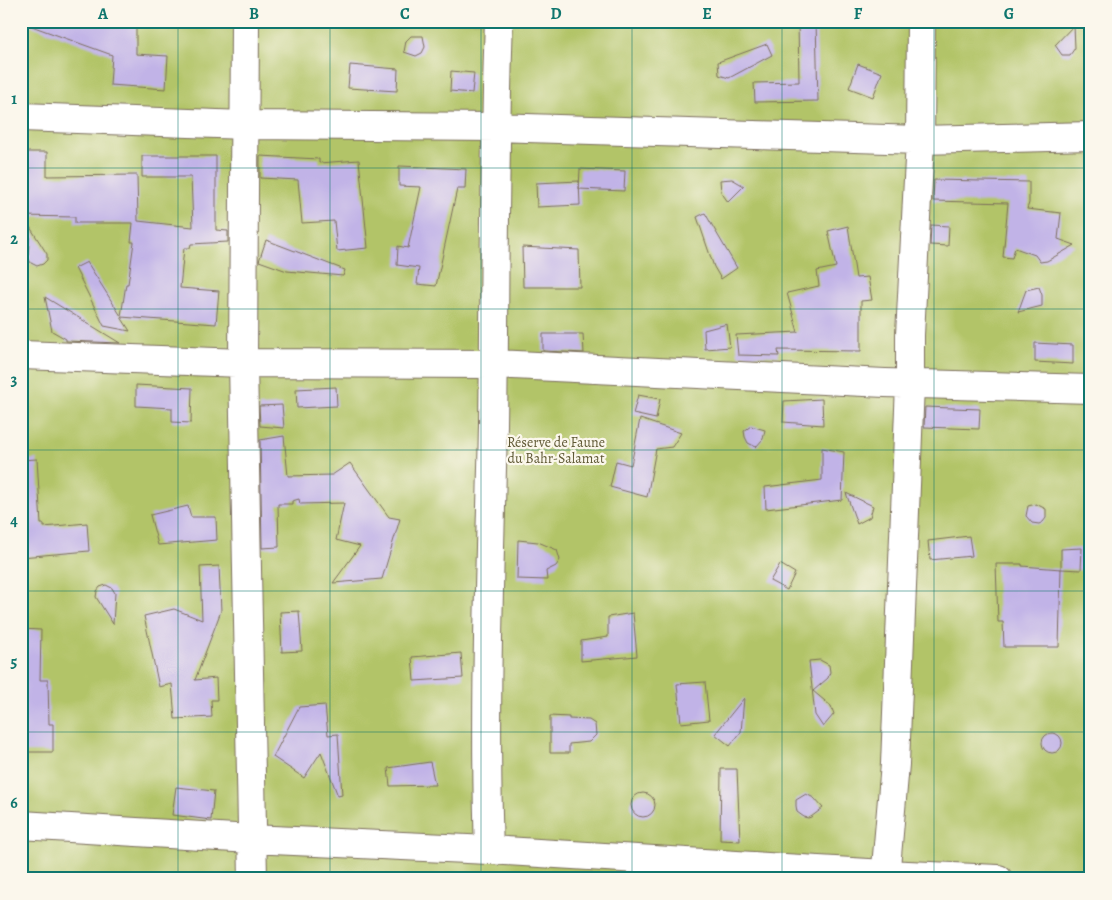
<svg xmlns="http://www.w3.org/2000/svg" width="1112" height="900" font-family="Alegreya,serif">
<style>
.green{fill:#b2c468;stroke:#767743}
.building{fill:#c1b3e7}
.lines{fill:none;stroke-linecap:round;stroke-linejoin:round}
.minor-casing{stroke:#7b6d5c;stroke-width:30}
.minor{stroke:#fff;stroke-width:28}
.grid{fill:none;stroke:#0f766e;stroke-width:1;stroke-opacity:0.55}
.labels{text-anchor:middle;dominant-baseline:central;stroke-width:4.5;stroke-linejoin:round;paint-order:stroke}
.park-label{font-size:14px;fill:#5f5834;stroke:#fbf7ec}
.neatline{fill:none;stroke:#0f766e;stroke-width:2}
.grid-label{font-size:16px;text-anchor:middle;font-weight:bold;fill:#0f766e}
</style>
<rect width="100%" height="100%" fill="#fbf7ec"/>
<filter id="ink" filterUnits="userSpaceOnUse"><feTurbulence type="fractalNoise" baseFrequency=".02" numOctaves="2"/><feDisplacementMap in="SourceGraphic" scale="10" xChannelSelector="R" yChannelSelector="G"/><feConvolveMatrix kernelMatrix="1 2 1 2 8 2 1 2 1" color-interpolation-filters="sRGB"/></filter>
<filter id="wash" filterUnits="userSpaceOnUse"><feTurbulence type="fractalNoise" baseFrequency=".0096" numOctaves="4" result="noise"/><feDisplacementMap in="SourceGraphic" scale="20" xChannelSelector="R" yChannelSelector="G"/><feGaussianBlur stdDeviation="1.12" result="paint"/><feColorMatrix in="noise" values="0 0 0 0 0 0 0 0 0 0 0 0 0 0 0 0 0 1.4 0 .05"/><feComposite in="paint" operator="in"/></filter>
<g filter="url(#wash)">
<rect width="100%" height="100%" fill="#f1e9d0"/>
<!-- green -->
<path class="green" d="M 21,21 L 1091,21 L 1091,879 L 21,879 Z"/>
<g id="blocks">
<!-- building -->
<path class="building" d="M 26,21 L 95,21 L 116,28 L 127,21 L 136,21 L 136,54 L 168,56 L 166,89 L 110,85 L 112,55 L 26,24 Z
M 798,21 L 816,21 L 818,101 L 755,102 L 754,83 L 799,82 Z
M 1074,25 L 1075,48 L 1070,55 L 1062,55 L 1055,45 Z
M 411,36 L 423,36 L 425,47 L 422,53 L 416,56 L 404,52 L 406,41 Z
M 767,44 L 772,55 L 729,78 L 719,75 L 718,62 Z
M 858,64 L 882,73 L 873,97 L 849,88 Z
M 350,65 L 398,69 L 397,91 L 348,88 Z
M 451,71 L 474,73 L 472,93 L 450,91 Z
M 21,152 L 47,152 L 47,176 L 137,175 L 138,221 L 193,227 L 191,177 L 142,177 L 142,156 L 216,156 L 216,230 L 228,231 L 228,242 L 191,244 L 190,248 L 184,248 L 180,288 L 219,291 L 216,324 L 121,317 L 130,331 L 104,326 L 75,268 L 87,262 L 121,316 L 126,284 L 128,284 L 134,242 L 131,242 L 133,223 L 75,223 L 75,217 L 21,216 Z
M 260,156 L 319,159 L 319,163 L 359,160 L 368,248 L 337,251 L 334,221 L 302,223 L 298,180 L 260,178 Z
M 399,166 L 466,169 L 465,189 L 457,189 L 436,286 L 417,284 L 419,268 L 397,265 L 398,246 L 408,248 L 421,187 L 399,186 Z
M 580,169 L 625,171 L 624,191 L 579,189 Z
M 732,179 L 744,186 L 728,202 L 721,192 L 720,180 Z
M 934,180 L 1029,182 L 1029,203 L 1027,209 L 1061,213 L 1058,239 L 1075,245 L 1047,261 L 1040,262 L 1035,255 L 1015,248 L 1012,258 L 1003,257 L 1008,203 L 933,201 Z
M 579,181 L 580,205 L 537,207 L 536,183 Z
M 705,213 L 737,268 L 721,279 L 714,267 L 697,217 Z
M 931,225 L 949,226 L 948,246 L 930,245 Z
M 848,226 L 856,278 L 868,277 L 872,300 L 861,301 L 861,351 L 778,350 L 779,356 L 738,355 L 736,335 L 798,332 L 787,293 L 819,286 L 817,271 L 836,267 L 828,231 Z
M 30,227 L 47,254 L 47,260 L 43,264 L 37,266 L 31,263 L 28,258 Z
M 266,240 L 345,270 L 343,276 L 287,271 L 259,261 Z
M 522,247 L 579,250 L 580,287 L 523,287 Z
M 1039,287 L 1042,295 L 1042,306 L 1018,312 L 1026,290 Z
M 45,297 L 120,343 L 66,341 L 66,339 L 52,331 Z
M 727,324 L 730,347 L 705,349 L 704,330 Z
M 543,334 L 583,334 L 584,353 L 543,351 Z
M 1035,343 L 1073,345 L 1073,364 L 1035,362 Z
M 136,385 L 192,388 L 191,423 L 172,422 L 172,408 L 136,406 Z
M 336,387 L 337,406 L 297,408 L 296,389 Z
M 638,395 L 660,399 L 656,419 L 633,414 Z
M 822,399 L 823,425 L 783,422 L 784,401 Z
M 282,405 L 284,428 L 260,426 L 259,406 Z
M 925,407 L 980,409 L 979,429 L 924,427 Z
M 640,419 L 681,433 L 672,447 L 656,449 L 647,497 L 610,487 L 616,461 L 631,465 Z
M 751,426 L 765,430 L 763,439 L 756,447 L 748,443 L 745,437 L 744,431 Z
M 284,436 L 288,476 L 332,475 L 350,463 L 389,517 L 400,519 L 382,579 L 333,583 L 360,546 L 336,540 L 344,503 L 300,504 L 299,499 L 292,501 L 292,504 L 278,504 L 279,547 L 262,548 L 260,440 Z
M 822,448 L 844,452 L 842,500 L 766,509 L 765,487 L 822,480 Z
M 37,459 L 41,524 L 44,524 L 44,527 L 87,523 L 89,551 L 21,557 L 21,460 Z
M 846,493 L 873,506 L 870,517 L 857,524 Z
M 1036,504 L 1046,509 L 1046,518 L 1043,522 L 1039,524 L 1032,523 L 1026,516 L 1028,506 Z
M 188,506 L 191,517 L 216,517 L 217,540 L 158,545 L 150,515 Z
M 969,536 L 972,556 L 930,560 L 928,541 Z
M 518,540 L 538,542 L 557,550 L 560,560 L 556,566 L 546,571 L 547,580 L 517,579 Z
M 1082,548 L 1081,570 L 1061,569 L 1059,647 L 1004,647 L 1003,622 L 998,622 L 996,564 L 1022,564 L 1022,566 L 1061,569 L 1061,549 Z
M 780,564 L 795,573 L 787,590 L 770,581 Z
M 219,566 L 221,611 L 195,680 L 216,678 L 217,700 L 211,700 L 212,717 L 175,719 L 172,684 L 159,687 L 144,616 L 174,609 L 202,620 L 200,567 Z
M 106,585 L 112,588 L 115,593 L 113,624 L 96,597 L 97,591 L 100,587 Z
M 299,611 L 302,651 L 282,652 L 280,612 Z
M 633,613 L 637,656 L 581,661 L 581,641 L 608,637 L 608,617 Z
M 21,629 L 41,630 L 40,680 L 48,680 L 49,724 L 53,724 L 53,752 L 21,752 Z
M 461,653 L 463,678 L 414,681 L 412,657 Z
M 820,660 L 829,665 L 830,672 L 828,678 L 813,691 L 831,706 L 834,714 L 823,727 L 815,715 L 809,661 Z
M 705,682 L 709,720 L 681,723 L 677,684 Z
M 744,698 L 741,732 L 730,746 L 715,734 Z
M 325,705 L 328,735 L 338,734 L 342,795 L 338,796 L 321,752 L 304,778 L 273,757 L 299,707 Z
M 550,716 L 569,717 L 569,719 L 589,720 L 595,724 L 596,735 L 589,742 L 569,744 L 569,753 L 550,753 Z
M1042 743a10 10 0 1 1 20 0a10 10 0 1 1-20 0Z
M 430,762 L 435,785 L 390,786 L 388,768 Z
M 721,769 L 737,769 L 740,841 L 720,840 Z
M 176,787 L 214,791 L 211,820 L 172,815 Z
M631 805a12 12 0 1 1 24 0a12 12 0 1 1-24 0Z
M 806,794 L 814,798 L 823,808 L 811,817 L 808,818 L 804,817 L 797,812 L 796,806 L 796,800 Z"/>
</g>
</g>
<g filter="url(#ink)">
<use href="#blocks" fill-opacity="0" stroke="#7b6d5c" stroke-width="1"/>
<g class="lines">
<!-- minor casing -->
<g class="minor-casing">
<path id="minor" d="M 245,21 L 243,363 L 253,879
M 21,117 L 245,125 L 495,127 L 920,140 L 1091,136
M 21,355 L 243,363 L 494,364 L 885,383 L 1091,389
M 21,825 L 251,839 L 489,850 L 885,874 L 998,879
M 489,850 C 484,708 490,566 493,425 C 495,290 494,156 499,21
M 885,879 L 895,764 L 910,384 L 910,335 L 920,140 L 921,21"/>
</g>
<!-- minor -->
<use href="#minor" class="minor"/>
</g>
</g>
<!-- grid -->
<path class="grid" d="M 178,21 L 178,879M 330,21 L 330,879M 481,21 L 481,879M 632,21 L 632,879M 782,21 L 782,879M 934,21 L 934,879M 21,168 L 1091,168M 21,309 L 1091,309M 21,450 L 1091,450M 21,591 L 1091,591M 21,732 L 1091,732"/>
<g class="labels">
<!-- park labels -->
<g class="park-label">
<text x="556" y="442">Réserve de Faune<tspan x="556" dy="16">du Bahr-Salamat</tspan></text>
</g>
</g>
<!-- margin -->
<rect width="1112" height="900" fill="none" stroke="#fbf7ec" stroke-width="55"/>
<rect x="28" y="28" width="1056" height="844" class="neatline"/>
<g class="grid-label">
<text x="103" y="19">A</text>
<text x="254" y="19">B</text>
<text x="405" y="19">C</text>
<text x="556" y="19">D</text>
<text x="707" y="19">E</text>
<text x="858" y="19">F</text>
<text x="1009" y="19">G</text>
<text x="14" y="104">1</text>
<text x="14" y="244">2</text>
<text x="14" y="385">3</text>
<text x="14" y="526">4</text>
<text x="14" y="667">5</text>
<text x="14" y="808">6</text>
</g>
</svg>
